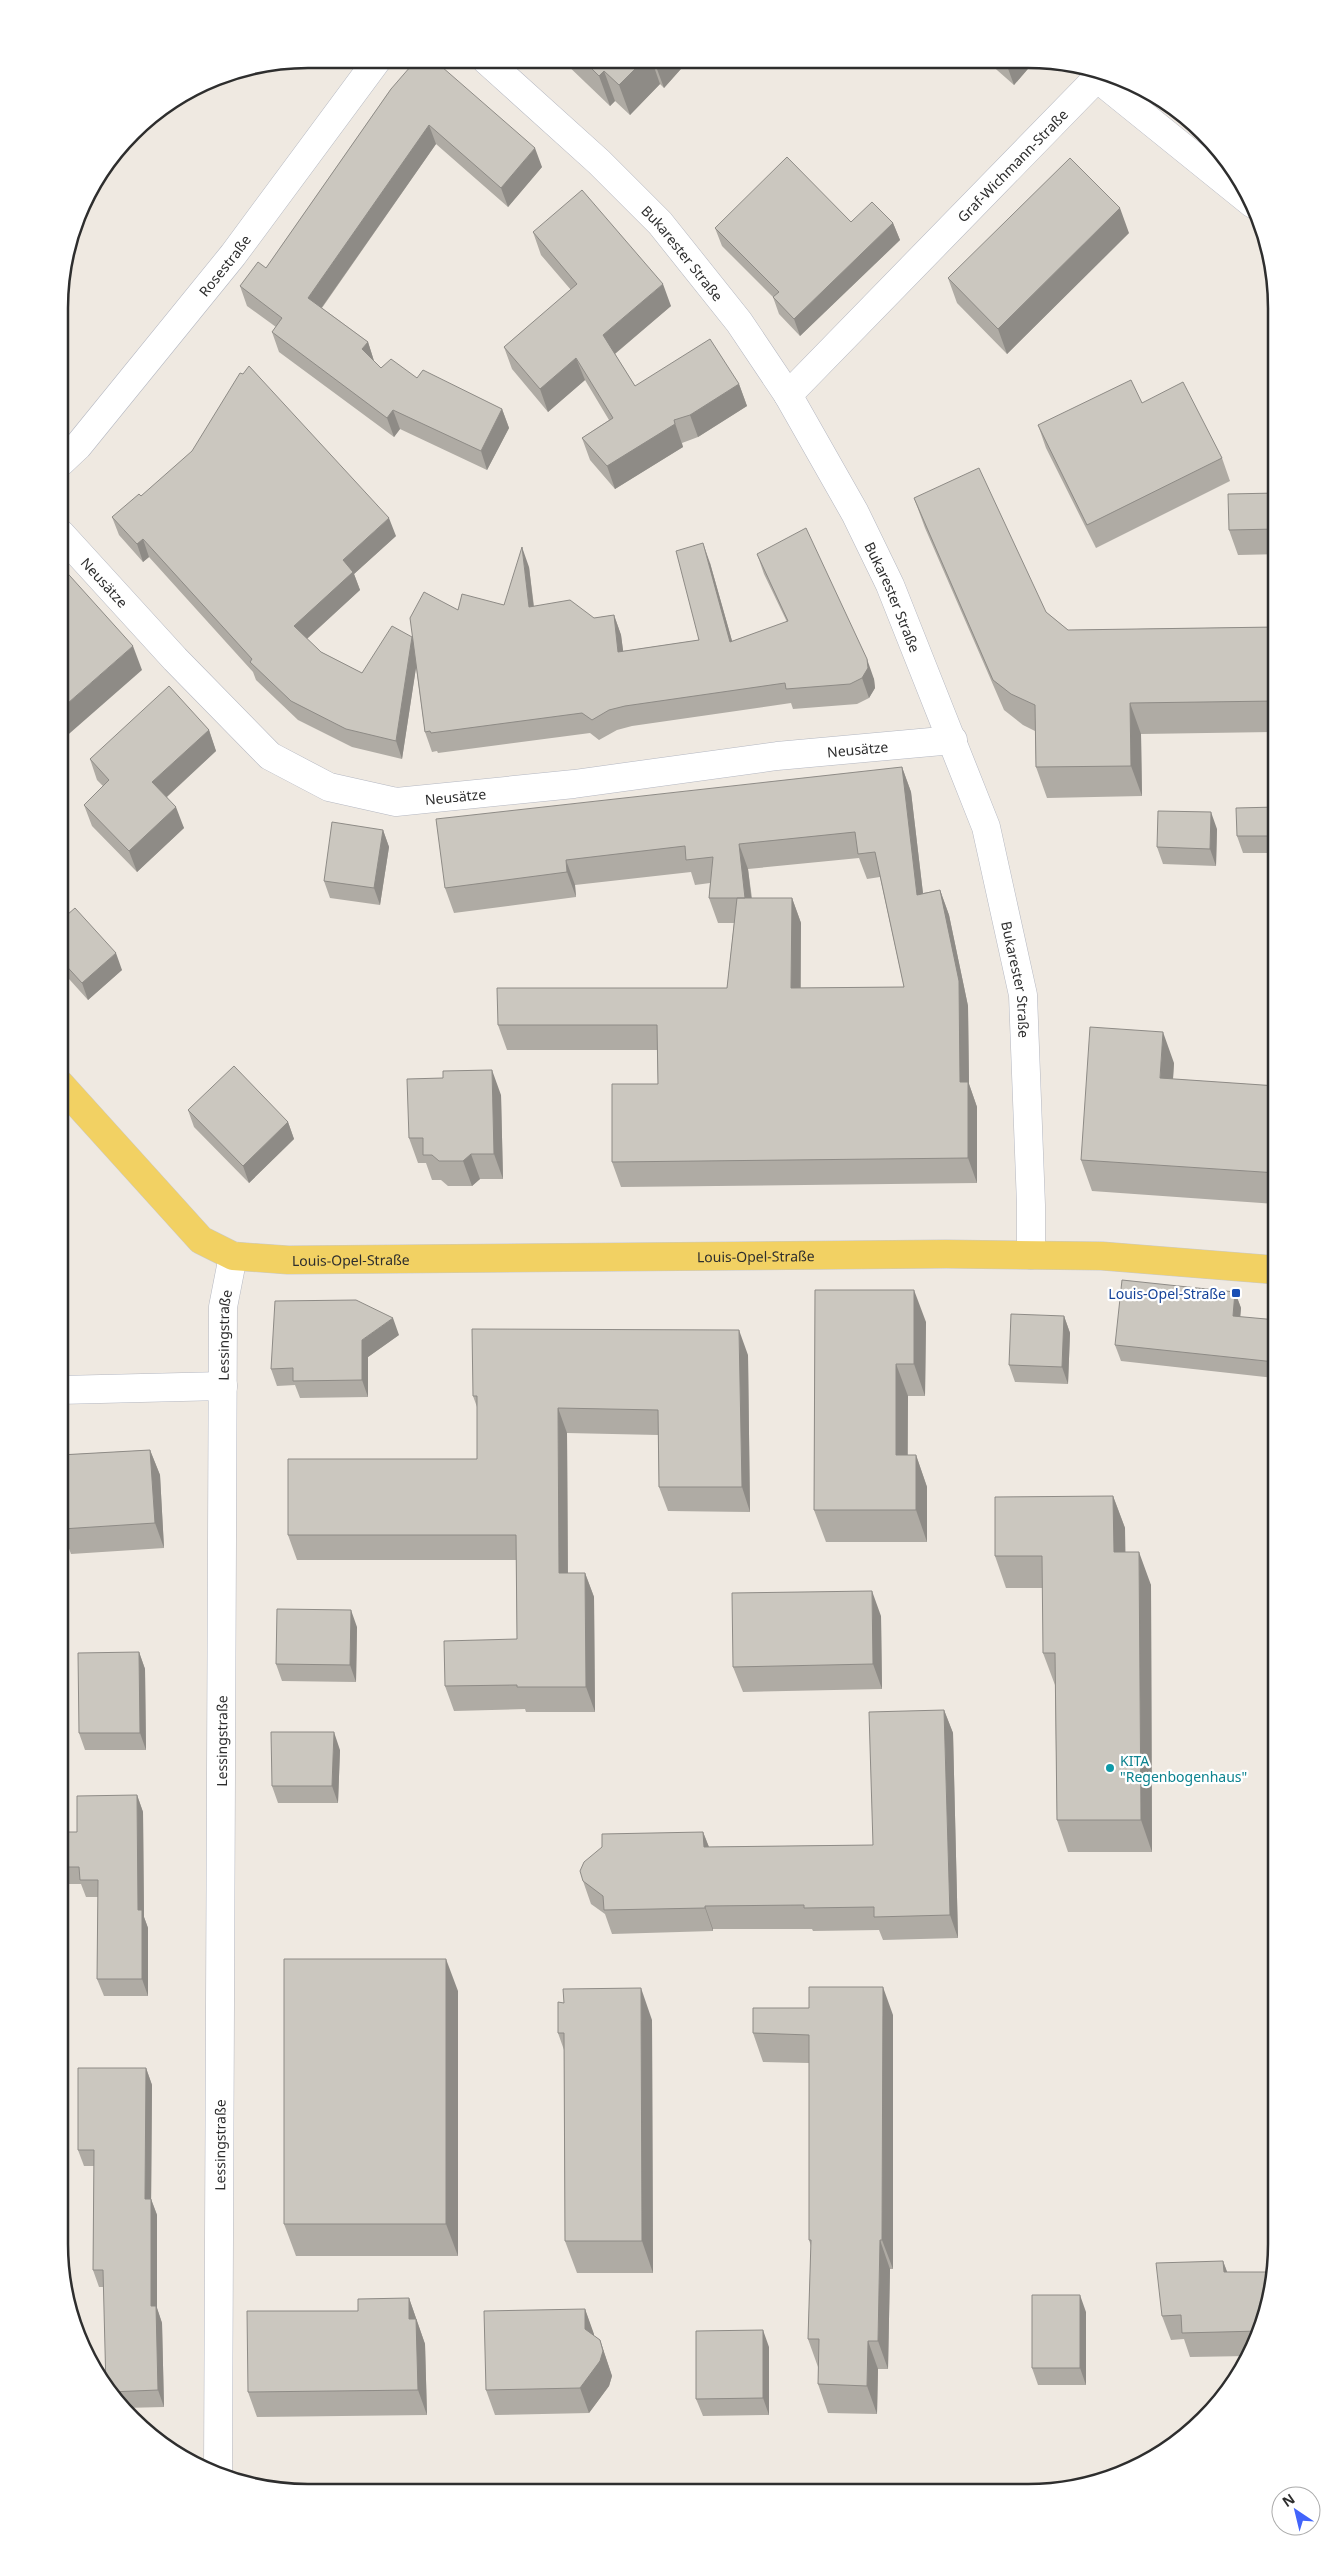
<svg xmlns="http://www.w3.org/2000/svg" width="1336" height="2551" font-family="'Noto Sans',sans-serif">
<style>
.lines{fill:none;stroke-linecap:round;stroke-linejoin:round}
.minor-casing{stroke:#b4b7c1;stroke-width:29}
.major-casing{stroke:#c9c9c9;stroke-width:29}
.minor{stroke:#fff;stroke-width:28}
.major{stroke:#f2d163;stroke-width:28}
.wall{fill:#afaba4;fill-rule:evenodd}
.shaded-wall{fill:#8e8b86}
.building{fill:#cbc7bf;stroke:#8e8b86;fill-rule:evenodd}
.transit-dot{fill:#1a4fb4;stroke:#fff;stroke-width:2}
.culture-dot{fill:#0f9aa8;stroke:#fff;stroke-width:2}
.labels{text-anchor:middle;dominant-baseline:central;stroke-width:4.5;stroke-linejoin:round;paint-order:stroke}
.street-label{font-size:14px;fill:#2e2e2e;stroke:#fff}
.transit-label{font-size:14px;fill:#164399;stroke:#fff;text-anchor:end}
.culture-label{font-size:14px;fill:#0d838f;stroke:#fff;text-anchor:start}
.rim{fill:none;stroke:#2e2e2e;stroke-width:2.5}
</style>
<rect width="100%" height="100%" fill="#efe9e1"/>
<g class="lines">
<!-- minor casing -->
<g class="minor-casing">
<g id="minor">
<path id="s1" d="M 486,60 L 599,162 L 660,223 L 739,322 L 788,395 L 855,513 L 890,585 L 986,827 L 1023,995 L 1031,1205 L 1031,1255"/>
<path id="s2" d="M 788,395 L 1097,78 L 1253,204"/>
<path id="s3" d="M 61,462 L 78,446 L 233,255 L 378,59"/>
<path id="s4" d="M 61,534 L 175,659 L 270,756 L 329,787 L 396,802 L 574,784 L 777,756 L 953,740"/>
<path d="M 60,1390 L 223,1386"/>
<path id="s5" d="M 218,2473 L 223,1307 L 233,1256"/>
</g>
</g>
<!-- major casing -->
<g class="major-casing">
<g id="major">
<path id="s6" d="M 60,1084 L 201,1240 L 233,1256 L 288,1260 L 946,1254 L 1102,1256 L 1277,1270"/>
</g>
</g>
<!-- minor -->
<use href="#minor" class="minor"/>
<!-- major -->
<use href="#major" class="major"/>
</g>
<!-- wall -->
<path class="wall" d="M 562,60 L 688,61 L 664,88 L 660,84 L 630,115 L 615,101 L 610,106 Z
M 989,63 L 1033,63 L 1014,85 Z
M 391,89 L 542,167 L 508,207 L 436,144 L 322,308 L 368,342 L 374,361 L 381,368 L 417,378 L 502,409 L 509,428 L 487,470 L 400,429 L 394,437 L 279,352 L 272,332 L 276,327 L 247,306 L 240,286 L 266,268 Z
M 851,222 L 893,223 L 900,240 L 800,336 L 779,314 L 773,297 L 722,246 L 715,228 Z
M 533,232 L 671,306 L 615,354 L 635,386 L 739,384 L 747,406 L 698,437 L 682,443 L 683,447 L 615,489 L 590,460 L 582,438 L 609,420 L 585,380 L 548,412 L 512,369 L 504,347 L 571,290 L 541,255 Z
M 1129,233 L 1007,354 L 957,303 L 948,278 Z
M 1142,403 L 1222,458 L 1230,481 L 1096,548 L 1046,448 L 1038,425 Z
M 1277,493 L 1277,554 L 1238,555 L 1229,530 Z
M 141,496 L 396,536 L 354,574 L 360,590 L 307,639 L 321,652 L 362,673 L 412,637 L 413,640 L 458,610 L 504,605 L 529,567 L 534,606 L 594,618 L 614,615 L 621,635 L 623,651 L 699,640 L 710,563 L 732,641 L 787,622 L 764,574 L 757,554 L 874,679 L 875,688 L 869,698 L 857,704 L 793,709 L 791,703 L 632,726 L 617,730 L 599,740 L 590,733 L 438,753 L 437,751 L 432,752 L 425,732 L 416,667 L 402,759 L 352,747 L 298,720 L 256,680 L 253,672 L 149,557 L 143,562 L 119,535 L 112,517 Z
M 914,498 L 1046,612 L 1068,630 L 1277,627 L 1277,732 L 1141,734 L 1142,796 L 1047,798 L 1036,767 L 1035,731 L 1023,725 L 1004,710 L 925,528 Z
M 209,730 L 216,751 L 167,797 L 184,828 L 137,872 L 92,826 L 84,805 L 103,786 L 97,780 L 90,759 Z
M 902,767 L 911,792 L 923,893 L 940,890 L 949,915 L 968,1006 L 969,1084 L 977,1107 L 977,1183 L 621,1187 L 612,1162 L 658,1084 L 657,1050 L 507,1050 L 498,1025 L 727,988 L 734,923 L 718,923 L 709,898 L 710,883 L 695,885 L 691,872 L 575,885 L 576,897 L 454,913 L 445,888 ZM 859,858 L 867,879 L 880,877 L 904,987 L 801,988 L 801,923 L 792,898 L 752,898 L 748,869 Z
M 1277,807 L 1277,853 L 1243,853 L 1237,836 Z
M 1217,829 L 1216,866 L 1163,864 L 1157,847 Z
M 383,830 L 389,847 L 380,905 L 330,898 L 324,881 Z
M 60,921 L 122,970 L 88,1000 L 60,969 Z
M 1174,1063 L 1173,1079 L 1277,1086 L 1277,1204 L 1092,1191 L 1081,1160 Z
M 501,1095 L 503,1179 L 480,1179 L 472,1186 L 448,1186 L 441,1180 L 432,1180 L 426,1163 L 418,1163 L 409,1138 Z
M 188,1110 L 288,1122 L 294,1139 L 249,1183 L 194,1127 Z
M 815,1290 L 926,1322 L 925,1396 L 908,1396 L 908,1455 L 916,1455 L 927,1487 L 927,1542 L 826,1542 L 814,1510 Z
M 1235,1292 L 1241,1308 L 1240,1317 L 1277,1320 L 1277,1383 L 1275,1378 L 1121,1361 L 1115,1345 Z
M 1064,1316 L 1070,1333 L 1068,1384 L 1015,1382 L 1009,1365 Z
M 399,1335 L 368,1357 L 368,1397 L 300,1398 L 295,1385 L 277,1386 L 271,1369 Z
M 748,1355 L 750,1512 L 668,1511 L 659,1487 L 658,1435 L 567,1433 L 568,1573 L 585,1573 L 594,1597 L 595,1712 L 526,1712 L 525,1709 L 454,1711 L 445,1686 L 517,1639 L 516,1560 L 297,1560 L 288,1535 L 477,1459 L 477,1407 L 473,1396 Z
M 150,1450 L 160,1475 L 164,1548 L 71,1554 L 62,1529 L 62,1520 L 60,1520 L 60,1455 Z
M 1113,1496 L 1125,1528 L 1125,1552 L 1151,1585 L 1152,1852 L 1068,1852 L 1057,1820 L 1055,1685 L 1043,1653 L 1043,1588 L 1006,1588 L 995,1556 Z
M 881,1616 L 882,1689 L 743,1692 L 733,1667 Z
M 357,1627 L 356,1682 L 282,1681 L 276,1664 Z
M 139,1652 L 145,1669 L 146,1750 L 85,1750 L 79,1733 Z
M 944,1710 L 953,1733 L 958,1938 L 883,1940 L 879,1930 L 813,1931 L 812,1929 L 713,1929 L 713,1931 L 612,1934 L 605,1914 L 591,1904 L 583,1881 L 703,1832 L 709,1847 L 873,1845 Z
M 340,1750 L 338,1803 L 278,1803 L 272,1786 Z
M 137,1795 L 143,1812 L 144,1917 L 148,1928 L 148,1996 L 104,1996 L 97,1979 L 98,1897 L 86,1897 L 81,1884 L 66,1884 L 60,1867 L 77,1832 Z
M 458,1991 L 458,2256 L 296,2256 L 284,2224 Z
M 893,2015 L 893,2269 L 890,2269 L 888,2369 L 878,2369 L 877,2414 L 828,2413 L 818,2384 L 818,2367 L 808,2339 L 811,2246 L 809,2240 L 809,2063 L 763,2062 L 753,2033 Z
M 652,2020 L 653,2273 L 577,2273 L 565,2241 L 564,2050 L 558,2033 Z
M 146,2068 L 152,2085 L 151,2199 L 157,2215 L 157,2308 L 162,2323 L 164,2407 L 124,2408 L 106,2388 L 104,2287 L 99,2287 L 93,2270 L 94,2166 L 84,2166 L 78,2150 Z
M 1223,2261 L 1227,2272 L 1274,2272 L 1258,2338 L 1248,2356 L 1190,2357 L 1184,2339 L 1171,2340 L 1162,2316 Z
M 409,2298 L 425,2344 L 427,2415 L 257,2417 L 248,2392 L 358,2311 Z
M 585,2309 L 594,2336 L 600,2340 L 612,2376 L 609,2386 L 589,2413 L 495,2415 L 486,2390 Z
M 1086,2312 L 1086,2385 L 1038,2385 L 1032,2368 Z
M 769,2347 L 769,2415 L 703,2416 L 696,2399 Z"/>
<!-- shaded-wall -->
<path class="shaded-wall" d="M 643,61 L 652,61 L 660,84 L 630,115 L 619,85 Z
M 654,61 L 688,61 L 664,88 Z
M 1006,63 L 1033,63 L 1014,85 Z
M 604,71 L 615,101 L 610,106 L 599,76 Z
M 181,97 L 181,98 L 140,134 L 138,128 L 143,121 Z
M 429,125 L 436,144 L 315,317 L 308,298 Z
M 535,148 L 542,167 L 508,207 L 501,188 Z
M 1120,208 L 1129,233 L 1007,354 L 998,329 Z
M 893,223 L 900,240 L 800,336 L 794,319 Z
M 663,284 L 671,306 L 611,357 L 603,335 Z
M 368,342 L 374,361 L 368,368 L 362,349 Z
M 576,358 L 585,380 L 548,412 L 540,389 Z
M 739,384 L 747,406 L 698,437 L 690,415 Z
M 502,409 L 509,428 L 487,470 L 481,451 Z
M 393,410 L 400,429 L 394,437 L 387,418 Z
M 674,420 L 683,447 L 615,489 L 607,466 Z
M 389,518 L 396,536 L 354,574 L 360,590 L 300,645 L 294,626 L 343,560 Z
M 143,539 L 149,557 L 143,562 L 137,544 Z
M 703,543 L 710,563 L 738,662 L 730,642 Z
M 522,547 L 529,567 L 536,627 L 529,607 Z
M 614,615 L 621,635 L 626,672 L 618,652 Z
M 412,637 L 418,655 L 402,759 L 396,741 Z
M 133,646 L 142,670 L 62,740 L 60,736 L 60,710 Z
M 867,659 L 874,679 L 875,688 L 869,698 L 862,678 Z
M 1130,703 L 1141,734 L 1142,796 L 1131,766 Z
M 209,730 L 216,751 L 160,803 L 152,782 Z
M 902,767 L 911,792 L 926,919 L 917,895 Z
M 176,807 L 184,828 L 137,872 L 129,851 Z
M 1211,812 L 1217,829 L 1216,866 L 1210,849 Z
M 383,830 L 389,847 L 380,905 L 374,888 Z
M 739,844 L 748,869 L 754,922 L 745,898 Z
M 566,860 L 575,885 L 576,897 L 567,872 Z
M 940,890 L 949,915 L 968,1006 L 969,1084 L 977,1107 L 977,1183 L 968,1158 Z
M 792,898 L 801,923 L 800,1013 L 791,988 Z
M 116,953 L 122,970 L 88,1000 L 82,983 Z
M 1163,1032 L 1174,1063 L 1171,1109 L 1160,1078 Z
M 492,1070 L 501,1095 L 503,1179 L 494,1154 Z
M 288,1122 L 294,1139 L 249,1183 L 243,1166 Z
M 471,1154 L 480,1179 L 472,1186 L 463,1161 Z
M 914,1290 L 926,1322 L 925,1396 L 914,1364 Z
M 1235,1292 L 1241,1308 L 1239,1332 L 1233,1316 Z
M 1064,1316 L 1070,1333 L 1068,1384 L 1062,1367 Z
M 393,1318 L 399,1335 L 368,1357 L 368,1397 L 362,1380 L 362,1340 Z
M 739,1330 L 748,1355 L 750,1512 L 742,1487 Z
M 896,1364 L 908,1396 L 907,1487 L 896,1455 Z
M 558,1408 L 567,1433 L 568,1598 L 559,1573 Z
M 150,1450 L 160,1475 L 164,1548 L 155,1523 Z
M 916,1455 L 927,1487 L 927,1542 L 916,1510 Z
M 1113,1496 L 1125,1528 L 1126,1584 L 1114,1552 Z
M 1139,1552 L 1151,1585 L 1152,1852 L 1141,1820 Z
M 585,1573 L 594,1597 L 595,1712 L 586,1687 Z
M 872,1591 L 881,1616 L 882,1689 L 873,1664 Z
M 351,1610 L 357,1627 L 356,1682 L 350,1665 Z
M 139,1652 L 145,1669 L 146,1750 L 140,1733 Z
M 944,1710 L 953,1733 L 958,1938 L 950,1915 Z
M 334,1732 L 340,1750 L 338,1803 L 332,1786 Z
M 137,1795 L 143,1812 L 144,1917 L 148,1928 L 148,1996 L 142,1979 L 138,1910 Z
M 703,1832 L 712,1855 L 704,1847 Z
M 705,1906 L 713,1929 L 713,1931 L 705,1908 Z
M 446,1959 L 458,1991 L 458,2256 L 446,2224 Z
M 883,1987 L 893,2015 L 893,2269 L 882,2240 Z
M 641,1988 L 652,2020 L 653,2273 L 642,2241 Z
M 146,2068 L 152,2085 L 151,2215 L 145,2199 Z
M 151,2199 L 157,2215 L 157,2308 L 162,2323 L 164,2407 L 158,2390 L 151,2306 Z
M 880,2240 L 890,2269 L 888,2369 L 878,2341 Z
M 1223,2261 L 1232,2285 L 1224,2272 Z
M 1080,2295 L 1086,2312 L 1086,2385 L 1080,2368 Z
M 409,2298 L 425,2344 L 427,2415 L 418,2390 L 409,2319 Z
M 585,2309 L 594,2334 L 594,2354 L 585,2329 Z
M 763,2330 L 769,2347 L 769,2415 L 763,2398 Z
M 600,2340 L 612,2376 L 609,2386 L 589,2413 L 580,2388 Z
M 868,2341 L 878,2369 L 877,2414 L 867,2386 Z"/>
<!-- building -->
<path class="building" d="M 417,59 L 434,60 L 535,148 L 501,188 L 429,125 L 308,298 L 368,342 L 362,349 L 381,368 L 391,359 L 417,378 L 423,370 L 502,409 L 481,451 L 393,410 L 387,418 L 272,332 L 282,318 L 240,286 L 258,262 L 266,268 L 391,89 Z
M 583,60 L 643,61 L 619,85 L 604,71 L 599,76 Z
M 787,157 L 851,222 L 872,202 L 893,223 L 794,319 L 773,297 L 779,292 L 715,228 Z
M 1070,158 L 1120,208 L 998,329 L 948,278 Z
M 582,190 L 663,284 L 603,335 L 635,386 L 710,339 L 739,384 L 690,415 L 674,420 L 675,424 L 607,466 L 582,438 L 613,418 L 576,358 L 540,389 L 504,347 L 577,284 L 533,232 Z
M 249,366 L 389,518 L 343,560 L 353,572 L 294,626 L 321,652 L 362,673 L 392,626 L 412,637 L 396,741 L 346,729 L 291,701 L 250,662 L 252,659 L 143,539 L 137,544 L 112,517 L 139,494 L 141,496 L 192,451 L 240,373 L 243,374 Z
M 1131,380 L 1142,403 L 1183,382 L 1222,458 L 1087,525 L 1038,425 Z
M 979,468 L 1046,612 L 1068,630 L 1277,627 L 1277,701 L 1130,703 L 1131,766 L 1036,767 L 1035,705 L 1011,694 L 993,680 L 914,498 Z
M 1277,493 L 1277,529 L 1229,530 L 1228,494 Z
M 806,528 L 867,659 L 868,668 L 862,678 L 850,684 L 786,689 L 785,683 L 625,706 L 609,710 L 592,720 L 582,713 L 431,733 L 430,731 L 425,732 L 410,618 L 424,592 L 458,610 L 462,594 L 504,605 L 522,547 L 529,607 L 570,600 L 594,618 L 614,615 L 618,652 L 699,640 L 676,551 L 703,543 L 730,642 L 788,621 L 757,554 Z
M 61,566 L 133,646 L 60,710 Z
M 169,686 L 209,730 L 152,782 L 176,807 L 129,851 L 84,805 L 109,780 L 90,759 Z
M 902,767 L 917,895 L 940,890 L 959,981 L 960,1082 L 968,1082 L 968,1158 L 612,1162 L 612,1084 L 658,1084 L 657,1025 L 498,1025 L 497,988 L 727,988 L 737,898 L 709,898 L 713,857 L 686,860 L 685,846 L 566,860 L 567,872 L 445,888 L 436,819 ZM 855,832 L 858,854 L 875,852 L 904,987 L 791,988 L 792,898 L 737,898 L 745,898 L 739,844 Z
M 1277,807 L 1277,836 L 1237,836 L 1236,808 Z
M 1158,811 L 1211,812 L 1210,849 L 1157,847 Z
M 332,822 L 383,830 L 374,888 L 324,881 Z
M 75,908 L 116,953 L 82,983 L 60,959 L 60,921 Z
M 1090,1027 L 1163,1032 L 1160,1078 L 1277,1086 L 1277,1173 L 1081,1160 Z
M 234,1066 L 288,1122 L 243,1166 L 188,1110 Z
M 492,1070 L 494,1154 L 471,1154 L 463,1161 L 439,1161 L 432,1155 L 423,1155 L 423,1138 L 409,1138 L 407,1079 L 443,1078 L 443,1071 Z
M 1122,1280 L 1235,1292 L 1233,1316 L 1277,1320 L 1277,1374 L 1274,1373 L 1275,1362 L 1115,1345 Z
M 815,1290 L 914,1290 L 914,1364 L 896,1364 L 896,1455 L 916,1455 L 916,1510 L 814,1510 Z
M 356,1300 L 393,1318 L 362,1340 L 362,1380 L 293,1381 L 293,1368 L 271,1369 L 275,1301 Z
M 1011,1314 L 1064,1316 L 1062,1367 L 1009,1365 Z
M 472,1329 L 739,1330 L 742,1487 L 659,1487 L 658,1410 L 558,1408 L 559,1573 L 585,1573 L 586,1687 L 517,1687 L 517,1685 L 445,1686 L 444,1641 L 517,1639 L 516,1535 L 288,1535 L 288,1459 L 477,1459 L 477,1396 L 473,1396 Z
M 150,1450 L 155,1523 L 62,1529 L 60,1494 L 60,1455 Z
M 1113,1496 L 1114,1552 L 1139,1552 L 1141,1820 L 1057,1820 L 1055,1653 L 1043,1653 L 1042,1556 L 995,1556 L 995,1497 Z
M 872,1591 L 873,1664 L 733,1667 L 732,1593 Z
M 277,1609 L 351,1610 L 350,1665 L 276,1664 Z
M 139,1652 L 140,1733 L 79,1733 L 78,1653 Z
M 944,1710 L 950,1915 L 874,1917 L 874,1907 L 804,1908 L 804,1905 L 705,1906 L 705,1908 L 604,1910 L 603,1896 L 583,1881 L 580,1871 L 584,1862 L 602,1847 L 602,1834 L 703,1832 L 704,1847 L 873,1845 L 869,1712 Z
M 271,1732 L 334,1732 L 332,1786 L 272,1786 Z
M 137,1795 L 138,1910 L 142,1910 L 142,1979 L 97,1979 L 98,1880 L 80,1880 L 79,1867 L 60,1867 L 59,1832 L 77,1832 L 77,1796 Z
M 284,1959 L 446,1959 L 446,2224 L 284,2224 Z
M 809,1987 L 883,1987 L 882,2240 L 880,2240 L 878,2341 L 868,2341 L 867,2386 L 818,2384 L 819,2339 L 808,2339 L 811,2240 L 809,2240 L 809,2035 L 753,2033 L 753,2008 L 809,2008 Z
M 641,1988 L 642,2241 L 565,2241 L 564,2033 L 558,2033 L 558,2002 L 564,2003 L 563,1989 Z
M 78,2068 L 146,2068 L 145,2199 L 151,2199 L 151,2306 L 156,2306 L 158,2390 L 110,2392 L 106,2388 L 103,2270 L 93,2270 L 94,2150 L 78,2150 Z
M 1223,2261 L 1224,2272 L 1274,2272 L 1260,2331 L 1182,2333 L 1181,2315 L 1162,2316 L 1156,2263 Z
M 1032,2295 L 1080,2295 L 1080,2368 L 1032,2368 Z
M 409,2298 L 409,2319 L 416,2319 L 418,2390 L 248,2392 L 247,2311 L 358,2311 L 358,2299 Z
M 585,2309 L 585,2329 L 600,2340 L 603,2351 L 600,2361 L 580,2388 L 486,2390 L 484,2311 Z
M 763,2330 L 763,2398 L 696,2399 L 696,2331 Z
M 611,2488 L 611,2491 L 275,2490 L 270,2489 Z"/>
<!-- markers -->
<rect class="transit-dot" x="1231" y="1288" width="10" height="10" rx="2.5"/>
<circle class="culture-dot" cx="1110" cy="1768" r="5"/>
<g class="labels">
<!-- street labels -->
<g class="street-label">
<text stroke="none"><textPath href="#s2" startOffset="321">Graf-Wichmann-Straße</textPath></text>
<text stroke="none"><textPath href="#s1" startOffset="276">Bukarester Straße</textPath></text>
<text stroke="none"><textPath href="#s3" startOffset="256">Rosestraße</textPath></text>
<text stroke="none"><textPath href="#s4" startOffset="65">Neusätze</textPath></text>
<text stroke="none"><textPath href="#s1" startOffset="681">Bukarester Straße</textPath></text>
<text stroke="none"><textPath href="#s4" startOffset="905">Neusätze</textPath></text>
<text stroke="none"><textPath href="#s4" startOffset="500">Neusätze</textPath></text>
<text stroke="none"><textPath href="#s1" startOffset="1085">Bukarester Straße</textPath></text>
<text stroke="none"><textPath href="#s6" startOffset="769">Louis-Opel-Straße</textPath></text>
<text stroke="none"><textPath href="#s6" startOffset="364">Louis-Opel-Straße</textPath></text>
<text stroke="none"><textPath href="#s5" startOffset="1138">Lessingstraße</textPath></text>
<text stroke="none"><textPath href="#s5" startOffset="732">Lessingstraße</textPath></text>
<text stroke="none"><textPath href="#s5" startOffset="328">Lessingstraße</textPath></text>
</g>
<!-- transit labels -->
<g class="transit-label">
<text x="1226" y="1293">Louis-Opel-Straße</text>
</g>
<!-- culture labels -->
<g class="culture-label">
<text x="1120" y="1760">KITA<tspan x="1120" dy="16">"Regenbogenhaus"</tspan></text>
</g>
</g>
<!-- crop -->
<path d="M0 0H1336V2551H0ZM308 68H1028A240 240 0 0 1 1268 308V2244A240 240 0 0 1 1028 2484H308A240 240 0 0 1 68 2244V308A240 240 0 0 1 308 68Z" fill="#fff" fill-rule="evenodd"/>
<path class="rim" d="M308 68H1028A240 240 0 0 1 1268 308V2244A240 240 0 0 1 1028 2484H308A240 240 0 0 1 68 2244V308A240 240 0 0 1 308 68Z"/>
<!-- north arrow -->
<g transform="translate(1296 2511) rotate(325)"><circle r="24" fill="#ffffff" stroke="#ababab"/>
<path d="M0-4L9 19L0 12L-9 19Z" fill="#4264fb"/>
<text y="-8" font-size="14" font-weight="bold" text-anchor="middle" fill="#2e2e2e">N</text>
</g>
</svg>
